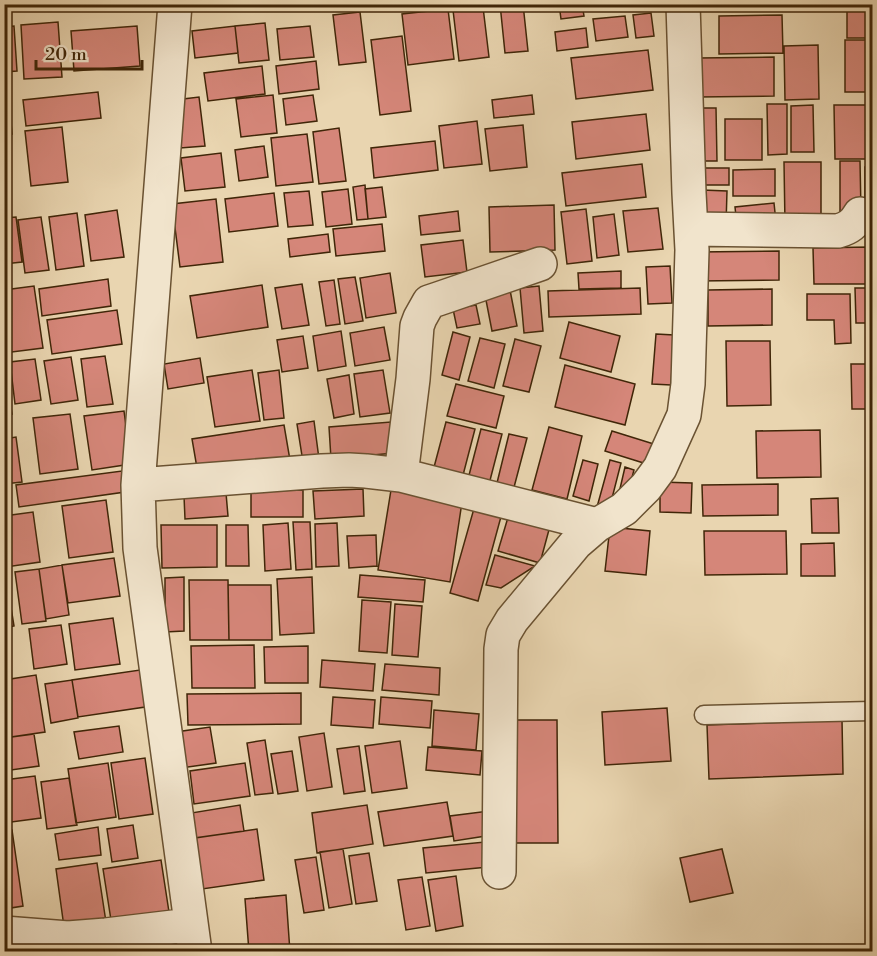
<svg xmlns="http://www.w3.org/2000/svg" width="877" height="956" font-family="'Libre Bodoni',serif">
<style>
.building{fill:#d58679;stroke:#402608;stroke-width:1.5}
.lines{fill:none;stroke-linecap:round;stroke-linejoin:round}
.service-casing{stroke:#6a5232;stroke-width:21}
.minor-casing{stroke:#6a5232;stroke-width:36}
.service{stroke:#f1e4cc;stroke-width:18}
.minor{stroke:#f1e4cc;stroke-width:33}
</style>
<rect width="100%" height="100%" fill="#e9d5b0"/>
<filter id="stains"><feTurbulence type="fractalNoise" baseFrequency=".00333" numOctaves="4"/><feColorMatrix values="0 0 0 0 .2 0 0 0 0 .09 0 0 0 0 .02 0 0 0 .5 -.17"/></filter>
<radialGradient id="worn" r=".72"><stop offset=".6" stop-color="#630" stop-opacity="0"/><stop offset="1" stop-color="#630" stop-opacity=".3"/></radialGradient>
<!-- building -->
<path class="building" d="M 103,4 L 136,4 L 136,6 L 103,8 Z
M 500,4 L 523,4 L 528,51 L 505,53 Z
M 559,4 L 582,4 L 584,16 L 561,19 Z
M 590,4 L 618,4 L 619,8 L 591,11 Z
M 743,4 L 810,4 L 810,6 L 743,7 Z
M 847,6 L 872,6 L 872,38 L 847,38 Z
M 483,7 L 489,57 L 459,61 L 453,10 Z
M 448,9 L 454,59 L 408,65 L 402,14 Z
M 360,12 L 366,62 L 339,65 L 333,15 Z
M 651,13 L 654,36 L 636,38 L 633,15 Z
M 782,15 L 783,53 L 719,54 L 719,16 Z
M 625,16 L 628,37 L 596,41 L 593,19 Z
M 58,22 L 62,77 L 24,79 L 21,25 Z
M 265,23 L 269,60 L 239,63 L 235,26 Z
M 14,26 L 17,71 L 4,72 L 4,27 Z
M 137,26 L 140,66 L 74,71 L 71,31 Z
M 235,26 L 238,53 L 195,58 L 192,31 Z
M 310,26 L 314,57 L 280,60 L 277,29 Z
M 586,28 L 588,47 L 557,51 L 555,32 Z
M 402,36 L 411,111 L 380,115 L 371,40 Z
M 845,40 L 872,40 L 872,92 L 845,92 Z
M 818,45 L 819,99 L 785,100 L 784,46 Z
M 648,50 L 653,90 L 576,99 L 571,58 Z
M 774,57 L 774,96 L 698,97 L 698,58 Z
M 316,61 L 319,89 L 279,94 L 276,66 Z
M 262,66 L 265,94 L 208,101 L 204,73 Z
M 98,92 L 101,118 L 26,126 L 23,100 Z
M 273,95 L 277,133 L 241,137 L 236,99 Z
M 313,95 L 317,121 L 286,125 L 283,99 Z
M 532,95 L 534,114 L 494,118 L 492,100 Z
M 199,97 L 205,146 L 180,148 L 175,100 Z
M 4,100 L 9,100 L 12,134 L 4,135 Z
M 767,104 L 787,104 L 787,154 L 768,155 Z
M 813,105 L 814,152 L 791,152 L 791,106 Z
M 834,105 L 872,105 L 872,159 L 835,159 Z
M 688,108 L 716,108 L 717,161 L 689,161 Z
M 646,114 L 650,150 L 576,159 L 572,122 Z
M 725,119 L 762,119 L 762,160 L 725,160 Z
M 477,121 L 482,164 L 444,168 L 439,126 Z
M 523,125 L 527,167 L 490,171 L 485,129 Z
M 62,127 L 68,182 L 31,186 L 25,131 Z
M 339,128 L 346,181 L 319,184 L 313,132 Z
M 307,134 L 313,182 L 276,186 L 271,138 Z
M 435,141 L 438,170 L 374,178 L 371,148 Z
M 4,142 L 9,185 L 4,186 Z
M 264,146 L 268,177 L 239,181 L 235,150 Z
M 221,153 L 225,187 L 185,191 L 181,158 Z
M 840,161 L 860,161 L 861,212 L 840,212 Z
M 784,162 L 821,162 L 821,224 L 785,224 Z
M 642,164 L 646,197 L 566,206 L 562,173 Z
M 865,167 L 872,167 L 872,209 L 865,209 Z
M 701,168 L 729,168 L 729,185 L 701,185 Z
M 775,169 L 775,196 L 733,196 L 733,170 Z
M 365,185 L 368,219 L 357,220 L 353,187 Z
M 382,187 L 386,217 L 368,219 L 365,189 Z
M 348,189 L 352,224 L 326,227 L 322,192 Z
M 702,190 L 727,191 L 726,225 L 702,225 Z
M 309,191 L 313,225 L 288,227 L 284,193 Z
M 274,193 L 278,226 L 229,232 L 225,199 Z
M 216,199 L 223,262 L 180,267 L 172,204 Z
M 774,203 L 776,222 L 737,226 L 735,207 Z
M 554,205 L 555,250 L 490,252 L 489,207 Z
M 658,208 L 663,249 L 628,252 L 623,211 Z
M 586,209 L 592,261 L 567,264 L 561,212 Z
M 117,210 L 124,257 L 91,261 L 85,215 Z
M 458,211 L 460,231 L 421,235 L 419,216 Z
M 77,213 L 84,266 L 56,270 L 49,217 Z
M 614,214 L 619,255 L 597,258 L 593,217 Z
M 16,217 L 22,262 L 4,264 L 4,218 Z
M 41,217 L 49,270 L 25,273 L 18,220 Z
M 382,224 L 385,251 L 336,256 L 333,229 Z
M 328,234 L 330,252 L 290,257 L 288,239 Z
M 463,240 L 467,272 L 425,277 L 421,245 Z
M 869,247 L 869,284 L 814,284 L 813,248 Z
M 779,251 L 779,280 L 697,281 L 697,252 Z
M 670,266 L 672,303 L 648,304 L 646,267 Z
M 621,271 L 621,288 L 579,289 L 578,273 Z
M 390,273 L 396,313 L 366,318 L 360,278 Z
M 355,277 L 363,321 L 345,324 L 338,279 Z
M 108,279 L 111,306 L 42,316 L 39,289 Z
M 334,280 L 340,324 L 326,326 L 319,282 Z
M 302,284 L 309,325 L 282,329 L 275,288 Z
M 262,285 L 268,327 L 197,338 L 190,296 Z
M 34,286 L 43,348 L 4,353 L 4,290 Z
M 539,286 L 543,331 L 524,333 L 520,288 Z
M 640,288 L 641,314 L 549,317 L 548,291 Z
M 855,288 L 872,288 L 872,323 L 856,323 Z
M 772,289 L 772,325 L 708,326 L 708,290 Z
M 510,290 L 517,326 L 492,331 L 485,295 Z
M 807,294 L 850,294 L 851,343 L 835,344 L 834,320 L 807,320 Z
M 476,305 L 480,324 L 457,328 L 453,309 Z
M 117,310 L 122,344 L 52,354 L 47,320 Z
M 569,322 L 620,336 L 611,372 L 560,358 Z
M 384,327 L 390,360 L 355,366 L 350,333 Z
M 341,331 L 346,366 L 318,371 L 313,336 Z
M 453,332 L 470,337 L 459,380 L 442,375 Z
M 656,334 L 674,335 L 671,385 L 652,384 Z
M 303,336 L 308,368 L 282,372 L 277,340 Z
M 480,338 L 505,344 L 494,388 L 468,381 Z
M 515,339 L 541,346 L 529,392 L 503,386 Z
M 726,341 L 770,341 L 771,405 L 727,406 Z
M 105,356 L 113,404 L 87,407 L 81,359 Z
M 71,357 L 78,400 L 51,404 L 44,361 Z
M 200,358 L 204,383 L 168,389 L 164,364 Z
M 35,359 L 41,400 L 15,404 L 10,362 Z
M 851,364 L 872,364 L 872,409 L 852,409 Z
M 565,365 L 635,384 L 625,425 L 555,407 Z
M 252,370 L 260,421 L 215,427 L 207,377 Z
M 279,370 L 284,418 L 264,420 L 258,373 Z
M 383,370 L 390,413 L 360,417 L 354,374 Z
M 4,373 L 6,373 L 12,414 L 4,415 Z
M 349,375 L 354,414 L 334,418 L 327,379 Z
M 456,384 L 504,396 L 496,428 L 447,416 Z
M 124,411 L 131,464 L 92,470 L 84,416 Z
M 70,414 L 78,469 L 40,474 L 33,418 Z
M 314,421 L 319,459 L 303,462 L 297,424 Z
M 391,422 L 394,453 L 331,459 L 329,427 Z
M 446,422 L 475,429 L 462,479 L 433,471 Z
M 284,425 L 290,460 L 198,474 L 192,439 Z
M 549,427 L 582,436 L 567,499 L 532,490 Z
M 481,429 L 502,434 L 488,488 L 467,483 Z
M 820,430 L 821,477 L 757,478 L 756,431 Z
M 612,431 L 657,445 L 650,465 L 605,451 Z
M 509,434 L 527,438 L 513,491 L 496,487 Z
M 16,437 L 22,482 L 4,484 L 4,439 Z
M 583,460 L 598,464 L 589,501 L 573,496 Z
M 610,460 L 621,463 L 609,510 L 597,507 Z
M 625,467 L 634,470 L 627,496 L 619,493 Z
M 122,471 L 125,492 L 19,507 L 16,485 Z
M 660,482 L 692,483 L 691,513 L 660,512 Z
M 778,484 L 778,515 L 703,516 L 702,485 Z
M 363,489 L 364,516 L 315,519 L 313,491 Z
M 303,490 L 303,517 L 251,517 L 251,491 Z
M 391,490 L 462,502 L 450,582 L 378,570 Z
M 226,493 L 228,516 L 185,519 L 184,496 Z
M 838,498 L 839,533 L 812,533 L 811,499 Z
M 106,500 L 113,552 L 69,558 L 62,506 Z
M 475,505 L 502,513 L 478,601 L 450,593 Z
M 33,512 L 40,562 L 6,567 L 4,556 L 4,516 Z
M 509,514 L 550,526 L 540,563 L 498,551 Z
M 293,522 L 310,522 L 312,569 L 296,570 Z
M 288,523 L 291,569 L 265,571 L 263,525 Z
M 337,523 L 339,566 L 316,567 L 315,524 Z
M 161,525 L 217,525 L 217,567 L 162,568 Z
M 226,525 L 248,525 L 249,566 L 226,566 Z
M 610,527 L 650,531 L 646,575 L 605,571 Z
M 704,531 L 786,531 L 787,574 L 705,575 Z
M 376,535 L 377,566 L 349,568 L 347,536 Z
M 834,543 L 835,576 L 801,576 L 801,544 Z
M 495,555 L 535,566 L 501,588 L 486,585 Z
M 114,558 L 120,596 L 68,603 L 62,565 Z
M 62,565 L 69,615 L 46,619 L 39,569 Z
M 39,569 L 46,621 L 22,624 L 15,572 Z
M 360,575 L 425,580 L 423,602 L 358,597 Z
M 4,577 L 6,577 L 14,626 L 4,628 Z
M 184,577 L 184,631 L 165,632 L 165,578 Z
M 312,577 L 314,633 L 280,635 L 277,579 Z
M 189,580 L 228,580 L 229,640 L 190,640 Z
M 228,585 L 271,585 L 272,640 L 229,640 Z
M 362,600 L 391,602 L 387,653 L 359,651 Z
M 395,604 L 422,606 L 418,657 L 392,655 Z
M 113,618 L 120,664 L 75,670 L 69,624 Z
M 61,625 L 67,664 L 34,669 L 29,629 Z
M 254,645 L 255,688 L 192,688 L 191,646 Z
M 308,646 L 308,683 L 265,683 L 264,647 Z
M 4,650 L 7,650 L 11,674 L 4,675 Z
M 322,660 L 375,664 L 373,691 L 320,687 Z
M 385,664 L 440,668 L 439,695 L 382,690 Z
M 140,670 L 145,707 L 78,717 L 72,680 Z
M 36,675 L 45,732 L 4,738 L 4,680 Z
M 72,680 L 78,718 L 51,723 L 45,684 Z
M 301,693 L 301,724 L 188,725 L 187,694 Z
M 333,697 L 375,700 L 373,728 L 331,725 Z
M 381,697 L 432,701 L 430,728 L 379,724 Z
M 667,708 L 671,761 L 605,765 L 602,712 Z
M 434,710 L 479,714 L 476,750 L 432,746 Z
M 503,720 L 557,720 L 558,843 L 504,843 Z
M 842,720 L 843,774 L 709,779 L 707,725 Z
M 119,726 L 123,752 L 79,759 L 74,732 Z
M 210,727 L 216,763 L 181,768 L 176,732 Z
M 324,733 L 332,787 L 307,791 L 299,737 Z
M 34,734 L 39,766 L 4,771 L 4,738 Z
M 265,740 L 273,793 L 255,795 L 247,743 Z
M 400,741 L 407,788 L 372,793 L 365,746 Z
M 359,746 L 365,791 L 344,794 L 337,749 Z
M 428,747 L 482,751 L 480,775 L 426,770 Z
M 292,751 L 298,791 L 278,794 L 271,754 Z
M 145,758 L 153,814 L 119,819 L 111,763 Z
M 108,763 L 116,817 L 76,823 L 68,769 Z
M 245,763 L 250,796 L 194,804 L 190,771 Z
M 35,776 L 41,818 L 4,823 L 4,780 Z
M 69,778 L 77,825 L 47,829 L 41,782 Z
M 447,802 L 453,836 L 384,846 L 378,812 Z
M 240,805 L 244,831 L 195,838 L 191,813 Z
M 367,805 L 373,844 L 317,853 L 312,813 Z
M 489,811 L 492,835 L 454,841 L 450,816 Z
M 133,825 L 138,858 L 112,862 L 107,829 Z
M 98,827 L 101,855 L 59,860 L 55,834 Z
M 257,829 L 264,880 L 202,889 L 195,838 Z
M 12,830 L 23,906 L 4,909 L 4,831 Z
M 485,842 L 488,867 L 426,873 L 423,848 Z
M 343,849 L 352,904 L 329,908 L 320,852 Z
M 722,849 L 733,893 L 690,902 L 680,858 Z
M 369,853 L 377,901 L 356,904 L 349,856 Z
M 316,857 L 324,910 L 304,913 L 295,860 Z
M 161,860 L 169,912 L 111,920 L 103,869 Z
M 97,863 L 106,922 L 64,927 L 56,869 Z
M 456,876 L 463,926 L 436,931 L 428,880 Z
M 422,877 L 430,926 L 406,930 L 398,880 Z
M 286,895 L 290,952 L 249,952 L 245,899 Z"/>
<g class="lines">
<!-- service casing -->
<g class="service-casing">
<path id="service" d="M 704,715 L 872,711"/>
</g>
<!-- minor casing -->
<g class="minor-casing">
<path id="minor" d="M 175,4 L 138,485 L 140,548 L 195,952
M 691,229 L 838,231 C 849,228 854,224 860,214
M 401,475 L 413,379 L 417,326 L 420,318 L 429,302 L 438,299 L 540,264
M 138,485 L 322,471 L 349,470 L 366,471 L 401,475 L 597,525 L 624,509 L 646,487 L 660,468 L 684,415 L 688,384 L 692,250 L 689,193 L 683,4
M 499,872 L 501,649 L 503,635 L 512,620 L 576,543 L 597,525
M 4,933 L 68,938 L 106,935 L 190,925"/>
</g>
<!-- service -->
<use href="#service" class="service"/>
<!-- minor -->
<use href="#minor" class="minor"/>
</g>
<!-- margin -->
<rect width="877" height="956" fill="none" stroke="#e9d5b0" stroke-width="24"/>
<rect x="6" y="6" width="865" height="944" fill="none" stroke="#402608" stroke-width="3"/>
<rect x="12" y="12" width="853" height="932" fill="none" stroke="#402608" stroke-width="1.5"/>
<!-- scale -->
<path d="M36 60v9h106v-9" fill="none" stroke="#402608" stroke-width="3"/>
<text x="45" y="60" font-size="18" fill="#402608" stroke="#f1e4cc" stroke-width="4.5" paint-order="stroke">20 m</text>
<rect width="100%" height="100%" filter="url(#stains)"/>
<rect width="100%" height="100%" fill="url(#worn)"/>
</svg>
